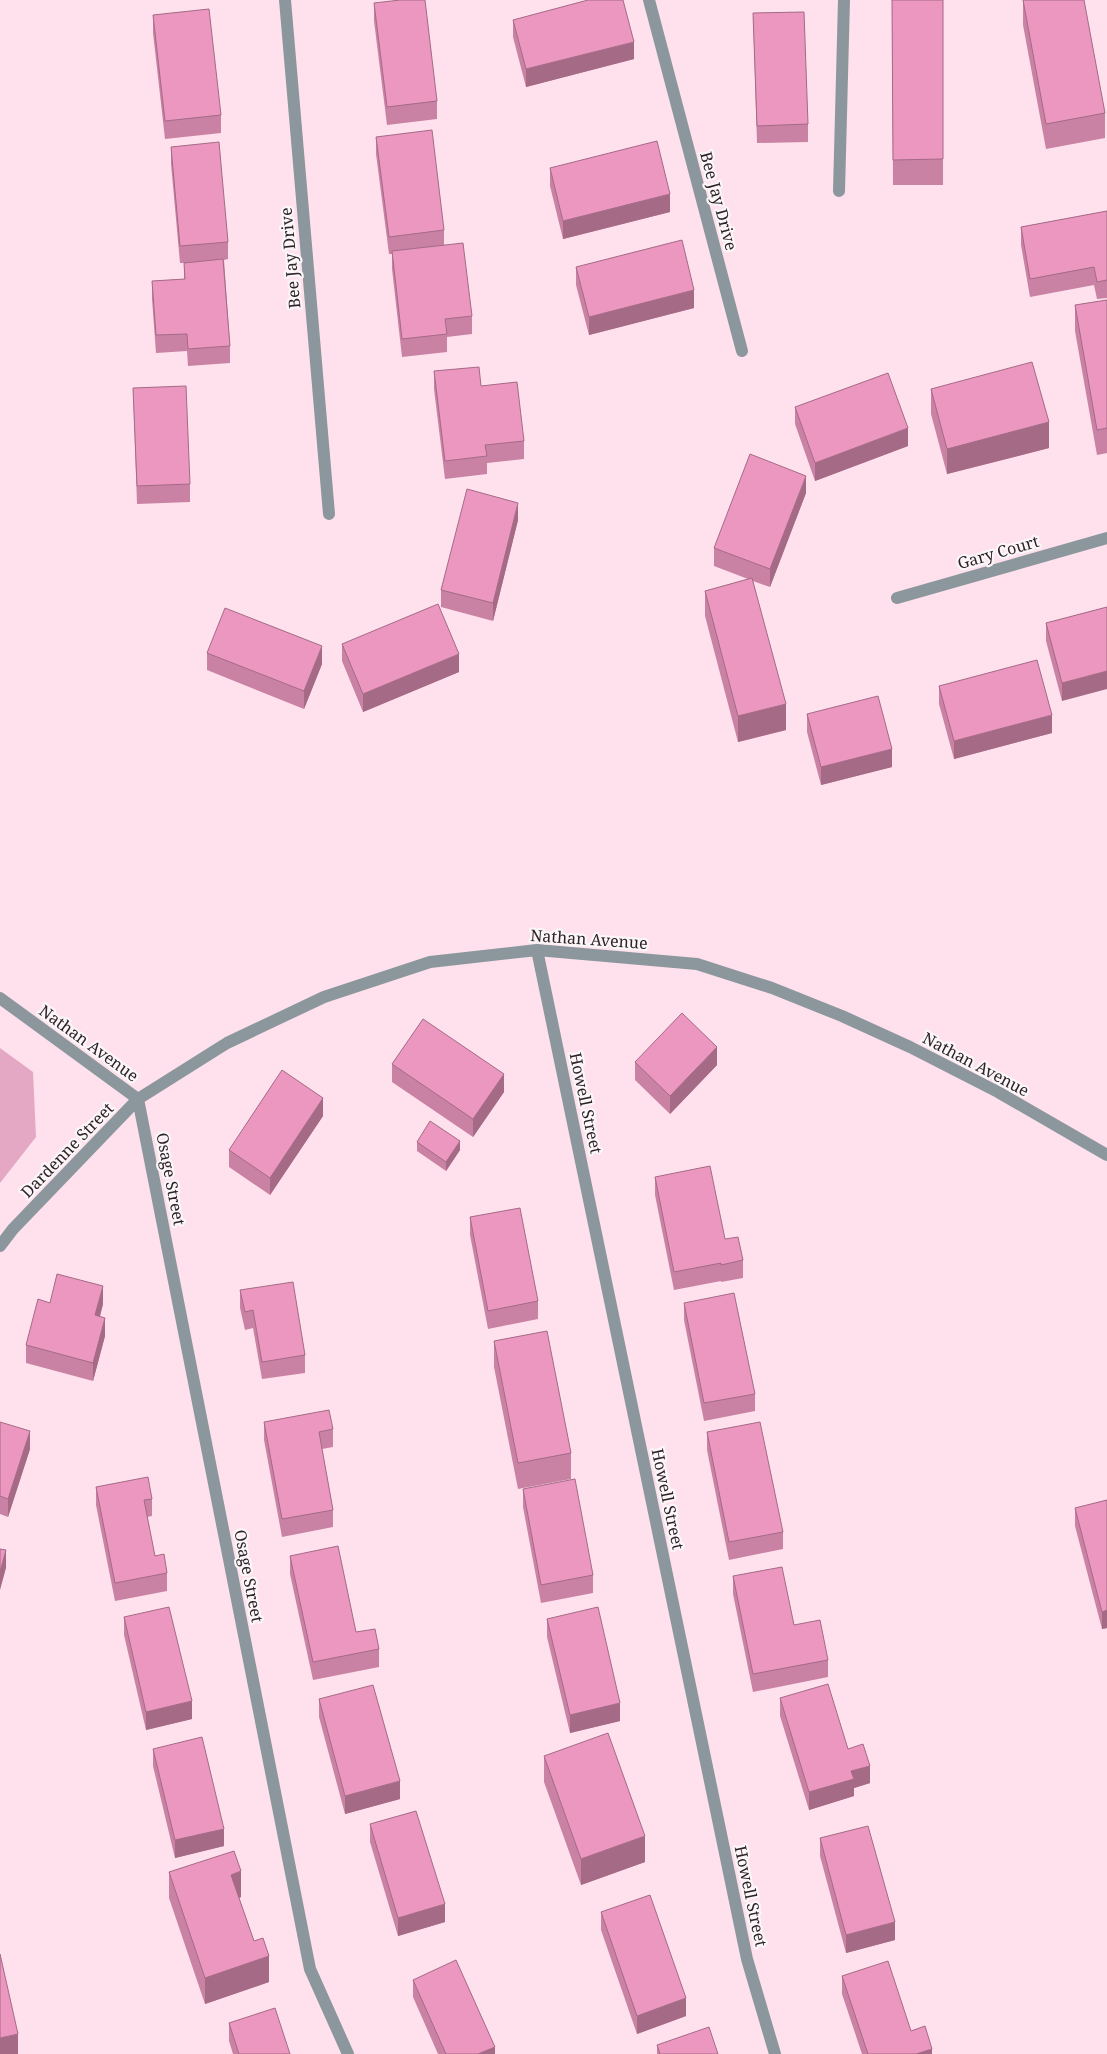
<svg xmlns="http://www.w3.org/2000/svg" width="1107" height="2054" font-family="'Noto Serif',serif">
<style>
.green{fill:#e5a8c4}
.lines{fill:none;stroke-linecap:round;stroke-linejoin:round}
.service{stroke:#8c979d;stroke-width:12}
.minor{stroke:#8c979d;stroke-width:12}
.wall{fill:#ca82a4}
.shaded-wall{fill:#a46a86}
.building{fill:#eb97bf;stroke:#a46a86}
.labels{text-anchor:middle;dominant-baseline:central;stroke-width:4.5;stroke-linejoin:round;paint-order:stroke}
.street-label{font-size:16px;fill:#2d2227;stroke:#fbf6f8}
</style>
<rect width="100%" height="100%" fill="#fee1ed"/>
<!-- green -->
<path class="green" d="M 0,1048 L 33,1072 L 36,1137 L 0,1183 Z"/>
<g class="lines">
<!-- service -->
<path class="service" d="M 839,191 L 844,0"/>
<!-- minor -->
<path class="minor" d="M 285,0 L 329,514
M 649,0 L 742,351
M 897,598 L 1107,538
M 537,950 L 747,1959 L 775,2054
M 0,998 L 138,1099
M 138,1099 L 310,1969 L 348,2054
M 0,1246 L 13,1229 L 138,1099 L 227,1043 L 324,997 L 430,962 L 537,950 L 697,964 L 772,988 L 842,1016 L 910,1047 L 998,1092 L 1107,1155"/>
</g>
<!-- wall -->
<path class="wall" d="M 892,0 L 943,0 L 943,185 L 893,185 Z
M 1023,0 L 1105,113 L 1105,138 L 1046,149 L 1023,25 Z
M 374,3 L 437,101 L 437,119 L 387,125 L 374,21 Z
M 753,13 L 808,124 L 808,142 L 757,143 Z
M 153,15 L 221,115 L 221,133 L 165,139 L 153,33 Z
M 513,20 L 634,59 L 526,87 L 513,37 Z
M 376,137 L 444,230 L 444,245 L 472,316 L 472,334 L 447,337 L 447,352 L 402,357 L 392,269 L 392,254 L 389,254 L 376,154 Z
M 171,147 L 228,242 L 228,259 L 224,260 L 230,346 L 230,363 L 188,366 L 187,351 L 156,353 L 152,299 L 152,281 L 184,279 L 184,263 L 180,263 L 171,164 Z
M 550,168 L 670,212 L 563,239 L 550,186 Z
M 1107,211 L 1107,298 L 1097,299 L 1094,285 L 1030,297 L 1021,245 L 1021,227 Z
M 576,267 L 694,308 L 589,335 L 576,285 Z
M 1107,300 L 1107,453 L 1097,455 L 1075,331 L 1075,305 Z
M 434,371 L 481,386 L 524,441 L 524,459 L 487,463 L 487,474 L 445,479 L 434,389 Z
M 133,388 L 190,484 L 190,502 L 137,504 Z
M 931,389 L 1049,448 L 947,474 L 931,414 Z
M 795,407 L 908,446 L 815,481 L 795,424 Z
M 806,493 L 770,587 L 753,581 L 786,730 L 738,742 L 705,616 L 705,591 L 748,579 L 714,566 L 714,548 Z
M 518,520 L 493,621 L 441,607 L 441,590 Z
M 1107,607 L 1062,701 L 1046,641 L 1046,623 Z
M 342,644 L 459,672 L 363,712 L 342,661 Z
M 207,653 L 322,664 L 304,709 L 207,670 Z
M 939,686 L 1052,733 L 954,759 L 939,704 Z
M 807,714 L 892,767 L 821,785 L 807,732 Z
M 635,1062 L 717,1065 L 670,1114 L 635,1080 Z
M 392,1064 L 504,1092 L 473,1137 L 392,1082 Z
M 323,1116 L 270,1195 L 229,1167 L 229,1150 Z
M 417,1142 L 460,1150 L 446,1171 L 417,1151 Z
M 655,1177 L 725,1239 L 743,1260 L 743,1278 L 721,1282 L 721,1281 L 674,1290 L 655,1195 Z
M 470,1217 L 538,1301 L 538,1319 L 488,1329 L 470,1235 Z
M 240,1290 L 305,1355 L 305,1373 L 262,1379 L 253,1328 L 245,1330 L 240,1308 Z
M 50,1303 L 103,1304 L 100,1317 L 105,1336 L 93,1381 L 26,1363 L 26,1345 Z
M 684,1303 L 755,1394 L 755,1411 L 704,1421 L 684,1320 Z
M 494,1341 L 571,1453 L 571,1479 L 518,1489 L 494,1367 Z
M 0,1422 L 30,1449 L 8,1517 L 0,1514 Z
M 264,1422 L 333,1429 L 333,1447 L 322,1449 L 333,1510 L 333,1527 L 282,1537 L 264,1440 Z
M 707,1432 L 783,1532 L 783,1549 L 729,1560 L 707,1450 Z
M 96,1487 L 152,1499 L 152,1516 L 147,1517 L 155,1556 L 167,1573 L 167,1591 L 115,1601 L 96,1505 Z
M 523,1489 L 593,1575 L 593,1593 L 541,1603 L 523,1507 Z
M 1107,1500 L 1107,1628 L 1102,1629 L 1075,1526 L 1075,1508 Z
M 290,1556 L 356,1632 L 379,1649 L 379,1667 L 313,1680 L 290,1574 Z
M 733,1576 L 794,1625 L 828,1660 L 828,1677 L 753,1692 L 733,1594 Z
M 124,1617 L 192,1719 L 146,1730 L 124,1635 Z
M 547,1619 L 620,1721 L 570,1733 L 547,1637 Z
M 780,1698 L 848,1749 L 870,1783 L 854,1788 L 854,1796 L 809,1810 L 780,1716 Z
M 319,1699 L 400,1799 L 345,1814 L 319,1717 Z
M 153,1749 L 224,1846 L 175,1858 L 153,1766 Z
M 544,1756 L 645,1862 L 581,1885 L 544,1782 Z
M 370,1824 L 445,1922 L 398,1936 L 370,1842 Z
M 820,1838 L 895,1940 L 846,1953 L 820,1856 Z
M 169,1872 L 241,1897 L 239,1898 L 254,1941 L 269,1982 L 205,2004 L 169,1898 Z
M 601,1912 L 686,2016 L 637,2034 L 601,1930 Z
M 842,1976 L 911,2031 L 932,2054 L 862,2054 L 842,1994 Z
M 413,1980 L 495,2054 L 438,2054 L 413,1997 Z
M 229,2023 L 290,2054 L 233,2054 L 229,2041 Z
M 657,2045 L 718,2054 L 657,2054 Z"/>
<!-- shaded-wall -->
<path class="shaded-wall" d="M 634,42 L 634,59 L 526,87 L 526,69 Z
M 670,194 L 670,212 L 563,239 L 563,221 Z
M 694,290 L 694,308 L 589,335 L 589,317 Z
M 1049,422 L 1049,448 L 947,474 L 947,449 Z
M 908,428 L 908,446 L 815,481 L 815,463 Z
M 806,476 L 806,493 L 770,587 L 770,569 Z
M 518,503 L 518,520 L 493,621 L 493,603 Z
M 322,646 L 322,664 L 304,709 L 304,691 Z
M 459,654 L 459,672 L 363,712 L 363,694 Z
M 1107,671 L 1107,689 L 1062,701 L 1062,683 Z
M 786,704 L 786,730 L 738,742 L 738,716 Z
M 1052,715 L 1052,733 L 954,759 L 954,741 Z
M 892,749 L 892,767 L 821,785 L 821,767 Z
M 717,1047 L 717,1065 L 670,1114 L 670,1096 Z
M 504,1074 L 504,1092 L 473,1137 L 473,1119 Z
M 323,1098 L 323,1116 L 270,1195 L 270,1178 Z
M 460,1141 L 460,1150 L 446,1171 L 446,1162 Z
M 103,1286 L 103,1304 L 95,1333 L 95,1315 Z
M 105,1318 L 105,1336 L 93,1381 L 93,1363 Z
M 30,1431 L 30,1449 L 8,1517 L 8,1499 Z
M 6,1550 L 6,1568 L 0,1590 L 0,1572 Z
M 1107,1610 L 1107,1628 L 1102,1629 L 1102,1612 Z
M 192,1701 L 192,1719 L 146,1730 L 146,1712 Z
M 620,1703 L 620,1721 L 570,1733 L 570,1715 Z
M 870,1766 L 870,1783 L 854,1788 L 854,1796 L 809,1810 L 809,1792 L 851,1771 Z
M 400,1781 L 400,1799 L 345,1814 L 345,1796 Z
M 224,1829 L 224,1846 L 175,1858 L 175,1840 Z
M 645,1836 L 645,1862 L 581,1885 L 581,1859 Z
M 241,1871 L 241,1897 L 231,1901 L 231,1875 Z
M 445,1904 L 445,1922 L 398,1936 L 398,1918 Z
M 895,1922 L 895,1940 L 846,1953 L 846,1935 Z
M 269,1956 L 269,1982 L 205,2004 L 205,1978 Z
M 686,1998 L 686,2016 L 637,2034 L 637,2016 Z
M 18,2034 L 18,2054 L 0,2054 L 0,2038 Z
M 495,2047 L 495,2054 L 478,2054 Z
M 932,2049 L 932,2054 L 916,2054 Z"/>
<!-- building -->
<path class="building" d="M 400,0 L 425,0 L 437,101 L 387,107 L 374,3 Z
M 588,0 L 623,0 L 634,42 L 526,69 L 513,20 Z
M 892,0 L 943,0 L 943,159 L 893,160 Z
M 1023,0 L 1084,0 L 1105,113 L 1046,124 Z
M 209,9 L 221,115 L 165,121 L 153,15 Z
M 804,12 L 808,124 L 757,126 L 753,13 Z
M 432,130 L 444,230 L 389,237 L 376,137 Z
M 657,141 L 670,194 L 563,221 L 550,168 Z
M 219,142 L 228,242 L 180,246 L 171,147 Z
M 1107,211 L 1107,280 L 1097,282 L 1094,267 L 1030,279 L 1021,227 Z
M 682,240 L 694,290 L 589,317 L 576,267 Z
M 463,243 L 472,316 L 445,319 L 447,334 L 402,339 L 392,251 Z
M 223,259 L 230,346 L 188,349 L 187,334 L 156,335 L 152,281 L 185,279 L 184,263 Z
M 1107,300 L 1107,428 L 1097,430 L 1075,305 Z
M 1032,362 L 1049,422 L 947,449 L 931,389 Z
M 479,367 L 481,386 L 517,382 L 524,441 L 485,445 L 487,456 L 445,461 L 434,371 Z
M 888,373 L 908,428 L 815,463 L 795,407 Z
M 186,386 L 190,484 L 137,486 L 133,388 Z
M 750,454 L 806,476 L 770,569 L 714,548 Z
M 467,489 L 518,503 L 493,603 L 441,590 Z
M 752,578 L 786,704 L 738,716 L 705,591 Z
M 438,604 L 459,654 L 363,694 L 342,644 Z
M 1107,607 L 1107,671 L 1062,683 L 1046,623 Z
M 225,608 L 322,646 L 304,691 L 207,653 Z
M 1037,660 L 1052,715 L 954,741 L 939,686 Z
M 878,696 L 892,749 L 821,767 L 807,714 Z
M 682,1013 L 717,1047 L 670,1096 L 635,1062 Z
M 423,1019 L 504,1074 L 473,1119 L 392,1064 Z
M 282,1070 L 323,1098 L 270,1178 L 229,1150 Z
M 430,1121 L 460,1141 L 446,1162 L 417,1142 Z
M 710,1166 L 725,1239 L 738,1237 L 743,1260 L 721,1265 L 721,1263 L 674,1272 L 655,1177 Z
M 520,1208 L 538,1301 L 488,1311 L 470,1217 Z
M 57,1274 L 103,1286 L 95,1315 L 105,1318 L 93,1363 L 26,1345 L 38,1299 L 50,1303 Z
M 293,1282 L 305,1355 L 262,1362 L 253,1310 L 245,1312 L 240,1290 Z
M 734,1293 L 755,1394 L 704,1403 L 684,1303 Z
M 547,1331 L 571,1453 L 518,1463 L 494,1341 Z
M 329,1410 L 333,1429 L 319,1432 L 333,1510 L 282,1519 L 264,1422 Z
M 0,1422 L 30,1431 L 8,1499 L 0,1496 Z
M 760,1422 L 783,1532 L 729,1542 L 707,1432 Z
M 148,1477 L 152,1499 L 144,1500 L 155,1556 L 164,1554 L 167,1573 L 115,1583 L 96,1487 Z
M 575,1479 L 593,1575 L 541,1585 L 523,1489 Z
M 1107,1500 L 1107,1610 L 1102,1612 L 1075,1508 Z
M 338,1546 L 356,1632 L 375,1629 L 379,1649 L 313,1662 L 290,1556 Z
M 0,1549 L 6,1550 L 0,1572 Z
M 782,1567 L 794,1625 L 820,1620 L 828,1660 L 753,1674 L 733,1576 Z
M 169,1607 L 192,1701 L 146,1712 L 124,1617 Z
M 598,1607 L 620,1703 L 570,1715 L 547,1619 Z
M 828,1684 L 848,1749 L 863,1744 L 870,1766 L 851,1771 L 854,1779 L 809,1792 L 780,1698 Z
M 373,1685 L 400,1781 L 345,1796 L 319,1699 Z
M 608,1733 L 645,1836 L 581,1859 L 544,1756 Z
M 202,1737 L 224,1829 L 175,1840 L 153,1749 Z
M 416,1811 L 445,1904 L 398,1918 L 370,1824 Z
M 868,1826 L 895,1922 L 846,1935 L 820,1838 Z
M 234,1851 L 241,1871 L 231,1875 L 254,1941 L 263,1938 L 269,1956 L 205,1978 L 169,1872 Z
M 650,1895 L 686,1998 L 637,2016 L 601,1912 Z
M 0,1954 L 18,2034 L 0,2038 Z
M 456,1960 L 495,2047 L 478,2054 L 446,2054 L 413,1980 Z
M 888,1961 L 911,2031 L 925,2026 L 932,2049 L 916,2054 L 868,2054 L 842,1976 Z
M 275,2008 L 290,2054 L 239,2054 L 229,2023 Z
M 709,2027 L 718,2054 L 660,2054 L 657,2045 Z"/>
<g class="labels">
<!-- street labels -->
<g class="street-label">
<text transform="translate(719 201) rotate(75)">Bee Jay Drive</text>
<text transform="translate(290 258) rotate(-95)">Bee Jay Drive</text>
<text transform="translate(998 552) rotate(-16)">Gary Court</text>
<text transform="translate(589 939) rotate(4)">Nathan Avenue</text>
<text transform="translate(89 1043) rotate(36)">Nathan Avenue</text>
<text transform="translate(976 1064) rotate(28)">Nathan Avenue</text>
<text transform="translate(586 1103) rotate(78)">Howell Street</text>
<text transform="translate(67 1150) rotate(-46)">Dardenne Street</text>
<text transform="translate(171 1179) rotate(79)">Osage Street</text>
<text transform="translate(668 1499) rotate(78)">Howell Street</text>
<text transform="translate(249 1576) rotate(79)">Osage Street</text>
<text transform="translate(751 1896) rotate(78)">Howell Street</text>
</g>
</g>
</svg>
